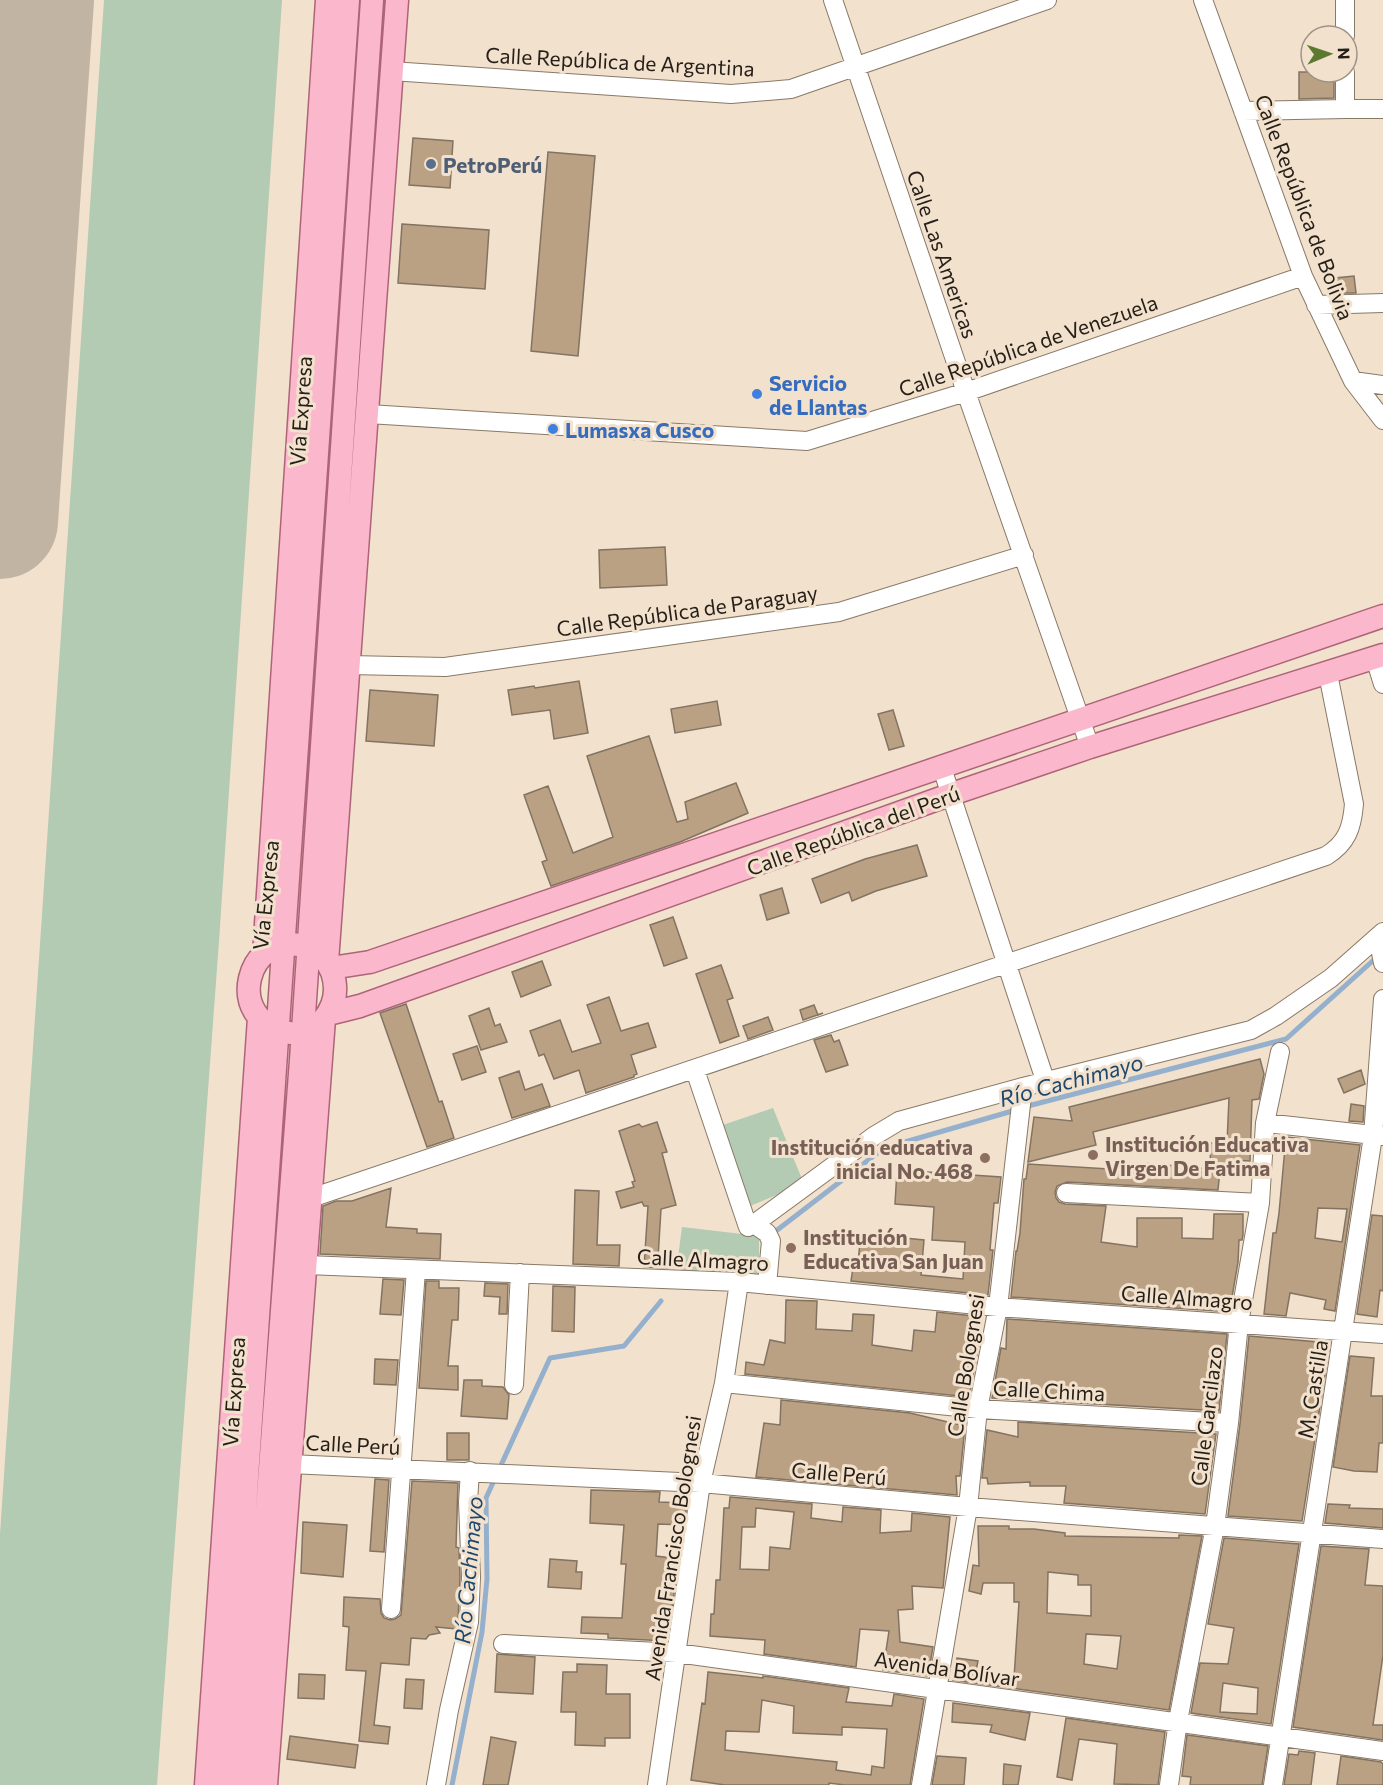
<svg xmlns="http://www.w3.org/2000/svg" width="1383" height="1785" font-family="Commissioner,sans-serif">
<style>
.green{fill:#b3cab3}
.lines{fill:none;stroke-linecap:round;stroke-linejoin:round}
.stream{stroke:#94b0cc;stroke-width:5}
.runway{stroke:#c2b4a2;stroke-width:116}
.building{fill:#baa183;stroke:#837362;stroke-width:1.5;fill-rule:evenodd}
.minor-casing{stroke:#897967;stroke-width:20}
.major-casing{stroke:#ae6478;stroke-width:25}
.minor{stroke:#fff;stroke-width:18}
.major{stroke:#fbb8cd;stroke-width:22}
.service-dot{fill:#5c6f8a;stroke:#f2e1cd;stroke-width:2}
.shop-dot{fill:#3f7fe0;stroke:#f2e1cd;stroke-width:2}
.education-dot{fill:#8d6e63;stroke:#f2e1cd;stroke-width:2}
.labels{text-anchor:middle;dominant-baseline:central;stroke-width:6;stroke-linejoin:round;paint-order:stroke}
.street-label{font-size:21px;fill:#251f18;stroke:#f2e1cd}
.service-label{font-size:21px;font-weight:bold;fill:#4e5e75;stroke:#f2e1cd;text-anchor:start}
.shop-label{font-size:21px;font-weight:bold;fill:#366cbe;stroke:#f2e1cd;text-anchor:start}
.education-label{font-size:21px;font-weight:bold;fill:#785e54;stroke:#f2e1cd;text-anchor:start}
.water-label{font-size:22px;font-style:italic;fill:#1c486e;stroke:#f2e1cd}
</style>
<rect width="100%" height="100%" fill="#f2e1cd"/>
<!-- green -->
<path class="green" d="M 104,0 L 282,0 L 219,941 L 157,1785 L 0,1785 L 0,1534 Z
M 773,1108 L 804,1184 L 750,1206 L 723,1125 Z
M 682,1227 L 759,1236 L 759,1277 L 676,1273 Z"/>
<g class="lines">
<!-- stream -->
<path class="stream" d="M 1024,1107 L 1286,1039 L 1377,957
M 772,1234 L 884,1148 L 1016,1110
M 452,1785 L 482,1632 L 487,1579 L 486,1498 L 550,1358 L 624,1346 L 661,1301"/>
<!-- runway -->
<path class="runway" d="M 0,521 L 36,0"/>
</g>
<!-- building -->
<path class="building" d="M 1299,72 L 1334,72 L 1334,98 L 1299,99 Z
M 413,138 L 453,141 L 450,188 L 409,185 Z
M 548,152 L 595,156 L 578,356 L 531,351 Z
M 402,224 L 489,230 L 485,289 L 398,283 Z
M 1354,276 L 1356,293 L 1337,293 L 1335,278 Z
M 665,547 L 667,585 L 600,588 L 599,550 Z
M 579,681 L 588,733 L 554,739 L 550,710 L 512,715 L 508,690 L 534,686 L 535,688 Z
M 370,690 L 438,695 L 434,746 L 366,741 Z
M 717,701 L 721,725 L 675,733 L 671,709 Z
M 893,710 L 904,746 L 889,750 L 878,714 Z
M 649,736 L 677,822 L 688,819 L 685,802 L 736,783 L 748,813 L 680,842 L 551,886 L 542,862 L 547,860 L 524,795 L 548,786 L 573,853 L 613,837 L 587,756 Z
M 917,845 L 927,876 L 876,891 L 852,901 L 849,892 L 821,903 L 812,879 L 865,859 Z
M 782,888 L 789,913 L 767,920 L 760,895 Z
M 673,917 L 687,958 L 664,966 L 650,925 Z
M 542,961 L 551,985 L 521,997 L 512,972 Z
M 721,965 L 733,998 L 727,1000 L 739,1036 L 720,1043 L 696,974 Z
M 609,997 L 621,1031 L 648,1023 L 656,1047 L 631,1055 L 637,1074 L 634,1075 L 634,1077 L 586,1093 L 579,1070 L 554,1079 L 544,1054 L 539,1056 L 530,1031 L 560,1020 L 572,1052 L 601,1043 L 587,1005 Z
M 406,1004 L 439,1102 L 442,1101 L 454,1138 L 427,1147 L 380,1013 Z
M 814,1005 L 818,1015 L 823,1013 L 803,1020 L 800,1010 Z
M 489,1008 L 495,1026 L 500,1024 L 507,1042 L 481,1050 L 469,1016 Z
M 768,1017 L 773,1030 L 748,1039 L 743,1026 Z
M 831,1035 L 834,1042 L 839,1040 L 848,1065 L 826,1072 L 814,1040 Z
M 477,1046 L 486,1072 L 462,1080 L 453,1054 Z
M 1260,1059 L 1264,1074 L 1259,1099 L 1252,1100 L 1250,1161 L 1231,1160 L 1231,1164 L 1210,1163 L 1211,1143 L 1227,1143 L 1229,1098 L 1093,1132 L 1096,1145 L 1028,1162 L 1034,1117 L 1072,1121 L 1069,1107 Z
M 1361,1070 L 1365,1084 L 1344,1093 L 1338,1079 Z
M 519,1071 L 525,1090 L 542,1084 L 550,1106 L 512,1118 L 499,1078 Z
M 1351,1104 L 1364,1106 L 1363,1122 L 1349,1121 Z
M 657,1122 L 667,1152 L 662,1153 L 676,1205 L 661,1209 L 658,1258 L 670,1259 L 670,1268 L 644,1267 L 648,1206 L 644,1206 L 642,1202 L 621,1208 L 616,1192 L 634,1187 L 632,1182 L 635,1181 L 619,1131 L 639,1124 L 642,1127 Z
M 1286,1137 L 1360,1145 L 1335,1311 L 1324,1309 L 1326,1300 L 1290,1293 L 1286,1316 L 1264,1314 L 1273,1233 L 1276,1233 L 1279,1213 ZM 1318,1208 L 1347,1209 L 1342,1242 L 1315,1238 Z
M 1143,1163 L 1220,1170 L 1218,1190 L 1067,1182 L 1057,1186 L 1055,1192 L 1056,1198 L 1059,1202 L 1065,1204 L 1106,1206 L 1101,1242 L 1137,1247 L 1137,1218 L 1182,1218 L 1182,1238 L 1213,1239 L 1214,1214 L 1243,1214 L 1243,1235 L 1242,1240 L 1239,1240 L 1238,1262 L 1231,1303 L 1218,1302 L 1217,1311 L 1011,1297 L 1016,1251 L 1017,1251 L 1020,1233 L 1024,1179 L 1026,1179 L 1028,1164 L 1142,1171 Z
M 897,1170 L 1001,1177 L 998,1203 L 994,1203 L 990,1250 L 993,1250 L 988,1295 L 851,1281 L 854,1261 L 858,1262 L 860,1243 L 884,1245 L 885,1236 L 924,1240 L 921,1275 L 963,1279 L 965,1242 L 932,1240 L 934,1207 L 895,1204 Z
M 391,1188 L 386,1227 L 417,1229 L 417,1233 L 441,1234 L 440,1259 L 320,1254 L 323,1206 L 336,1201 L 352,1201 Z
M 575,1190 L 599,1191 L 597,1245 L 620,1245 L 619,1266 L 573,1264 Z
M 1372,1215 L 1383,1216 L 1383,1291 L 1380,1290 L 1377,1317 L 1357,1314 Z
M 383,1279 L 404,1280 L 401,1315 L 380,1314 Z
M 426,1281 L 439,1281 L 439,1288 L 459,1288 L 458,1320 L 452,1320 L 448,1366 L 458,1366 L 458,1390 L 419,1388 Z
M 485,1283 L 508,1284 L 507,1314 L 499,1314 L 500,1297 L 484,1296 Z
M 553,1286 L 575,1287 L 574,1332 L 552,1331 Z
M 786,1300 L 817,1301 L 816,1329 L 852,1331 L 853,1314 L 874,1315 L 872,1345 L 912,1351 L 914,1330 L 935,1332 L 937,1312 L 973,1316 L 972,1343 L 979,1344 L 969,1397 L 745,1374 L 746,1362 L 764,1365 L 770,1340 L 785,1343 Z
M 1007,1319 L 1227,1334 L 1219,1411 L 992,1398 L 1001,1348 L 1006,1349 Z
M 1249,1336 L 1330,1343 L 1302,1521 L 1228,1516 L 1240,1424 Z
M 1350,1356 L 1374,1358 L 1371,1396 L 1383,1396 L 1383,1443 L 1379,1443 L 1377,1472 L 1354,1471 L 1333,1467 Z
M 375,1359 L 398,1360 L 396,1385 L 374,1384 Z
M 464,1380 L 482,1380 L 482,1386 L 503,1387 L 509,1395 L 507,1419 L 461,1416 Z
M 781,1400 L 910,1413 L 965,1426 L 960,1476 L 956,1476 L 957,1495 L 756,1477 L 764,1423 L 780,1425 Z
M 1018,1422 L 1216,1434 L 1205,1514 L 1064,1503 L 1066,1486 L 1030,1486 L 1030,1482 L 988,1484 L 987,1478 L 982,1478 L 987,1430 L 1018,1437 Z
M 447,1433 L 469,1433 L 469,1460 L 447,1460 Z
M 375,1479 L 389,1480 L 384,1552 L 370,1551 Z
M 412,1481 L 458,1483 L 456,1547 L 459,1548 L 460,1577 L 458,1620 L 456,1629 L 436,1627 L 440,1633 L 429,1635 L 426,1639 L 411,1638 L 409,1665 L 381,1663 L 374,1725 L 390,1727 L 388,1744 L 359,1741 L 366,1671 L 346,1670 L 349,1627 L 343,1626 L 344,1597 L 380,1599 L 381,1613 L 384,1618 L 390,1620 L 395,1619 L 401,1615 Z
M 591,1490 L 660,1492 L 659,1502 L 687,1503 L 684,1525 L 658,1524 L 656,1556 L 679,1559 L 667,1641 L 608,1638 L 608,1634 L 581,1633 L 582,1617 L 622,1618 L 626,1564 L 621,1564 L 624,1525 L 590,1523 Z
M 730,1497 L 812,1504 L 811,1518 L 842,1522 L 843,1507 L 881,1510 L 880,1533 L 911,1531 L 912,1513 L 950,1517 L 943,1588 L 912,1586 L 913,1609 L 898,1610 L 900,1642 L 933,1647 L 928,1676 L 883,1670 L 889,1631 L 860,1629 L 856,1667 L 764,1654 L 765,1640 L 710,1636 L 711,1614 L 714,1614 L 716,1580 L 720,1580 L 724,1508 L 729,1508 ZM 756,1508 L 794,1512 L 790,1549 L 770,1547 L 769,1570 L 740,1569 L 742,1527 L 755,1527 Z
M 1328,1504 L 1350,1505 L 1349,1508 L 1383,1509 L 1383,1528 L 1325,1523 Z
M 303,1522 L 347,1525 L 343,1577 L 301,1573 Z
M 978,1526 L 1009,1526 L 1009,1529 L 1034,1529 L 1065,1533 L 1065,1536 L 1179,1538 L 1179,1535 L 1202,1536 L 1169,1710 L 953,1680 L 957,1658 L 978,1661 L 975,1676 L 1014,1678 L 1019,1602 L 1014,1602 L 1014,1583 L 983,1583 L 981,1594 L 969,1591 L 973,1565 L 979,1566 ZM 1048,1572 L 1078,1575 L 1078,1585 L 1091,1585 L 1091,1616 L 1047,1613 ZM 1086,1634 L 1121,1636 L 1117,1669 L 1084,1664 Z
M 1224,1538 L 1299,1544 L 1271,1724 L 1191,1713 L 1200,1663 L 1228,1664 L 1234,1628 L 1208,1624 ZM 1223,1683 L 1258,1688 L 1257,1714 L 1220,1712 Z
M 1321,1546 L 1369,1549 L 1365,1585 L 1383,1586 L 1383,1655 L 1373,1725 L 1383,1725 L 1383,1740 L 1293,1727 Z
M 550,1559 L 577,1561 L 576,1572 L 582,1572 L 581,1589 L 548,1587 Z
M 497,1654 L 535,1657 L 533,1694 L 495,1692 Z
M 577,1664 L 607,1665 L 606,1694 L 630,1694 L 630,1738 L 605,1738 L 605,1746 L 575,1745 L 576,1712 L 561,1712 L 563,1672 L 577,1672 Z
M 708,1672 L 763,1678 L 763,1676 L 849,1688 L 846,1702 L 892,1706 L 894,1694 L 924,1699 L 910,1785 L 845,1785 L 829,1783 L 829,1785 L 725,1785 L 691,1780 L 702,1703 L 705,1704 ZM 762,1700 L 794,1706 L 793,1733 L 842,1735 L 842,1727 L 887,1729 L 884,1768 L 872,1766 L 871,1775 L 836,1770 L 837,1762 L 725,1750 L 726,1731 L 759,1732 Z
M 299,1674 L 325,1675 L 324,1699 L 298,1698 Z
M 406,1679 L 424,1680 L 422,1709 L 404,1708 Z
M 953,1703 L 1030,1713 L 1025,1740 L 990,1732 L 992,1725 L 952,1722 Z
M 1066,1718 L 1165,1732 L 1158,1785 L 1114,1784 L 1117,1744 L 1079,1739 L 1072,1780 L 1057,1777 Z
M 1187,1735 L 1268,1746 L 1262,1785 L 1190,1785 L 1191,1777 L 1182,1776 Z
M 290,1736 L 358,1745 L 355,1768 L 287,1759 Z
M 491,1737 L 516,1742 L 508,1785 L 483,1785 Z
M 1299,1751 L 1315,1753 L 1311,1785 L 1284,1785 L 1289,1754 L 1298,1755 Z
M 937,1756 L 966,1758 L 964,1785 L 932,1785 Z
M 1341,1756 L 1381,1762 L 1383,1764 L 1383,1785 L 1337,1785 Z
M 1004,1764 L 1021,1766 L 1018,1785 L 1003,1785 Z"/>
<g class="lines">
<!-- minor casing -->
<g class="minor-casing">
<path id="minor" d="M 833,0 L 966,392 L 1090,747
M 1203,0 L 1303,276 L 1353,381 L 1383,420
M 1345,36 L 1345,0
M 391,71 L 731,94 L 791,89 L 1047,0
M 1345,72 L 1345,109 L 1383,109
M 1243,111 L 1345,109
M 1316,305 L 1383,303
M 1353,381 L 1383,385
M 368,414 L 807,441 L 966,392 L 1303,276
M 1375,658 L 1383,684
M 349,665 L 445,667 L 839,612 L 1024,555
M 941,765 L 1045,1080
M 1378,937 L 1383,963
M 695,1070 L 748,1227 L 754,1224 L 767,1233 L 771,1241 L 767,1285
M 1265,1123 L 1383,1136
M 1066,1193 L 1260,1203
M 311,1198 L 1326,856 C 1347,843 1352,828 1354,804 L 1328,674
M 754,1224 L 874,1136 L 899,1121 L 1023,1087
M 306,1265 L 739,1282 L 998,1307 L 1383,1334
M 724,1383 L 978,1409 L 1229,1423
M 514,1385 L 520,1273
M 290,1464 L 701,1483 L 968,1507 L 1383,1539
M 391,1609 L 416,1270
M 503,1644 L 677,1653 L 1383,1751
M 436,1785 L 449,1710 L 469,1622 L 471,1577 L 468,1502 L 470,1471
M 657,1785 L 701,1483 L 724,1383 L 739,1282
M 921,1785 L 968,1507 L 978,1409 L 998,1307 L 1023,1087 L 1251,1030 L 1276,1016 L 1331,978 L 1383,932
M 1169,1785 L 1178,1721 L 1215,1526 L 1229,1423 L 1239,1323 L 1260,1203 L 1265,1123 L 1280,1052
M 1273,1785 L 1373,1136 L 1383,999"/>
</g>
<!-- major casing -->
<g class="major-casing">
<path id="major" d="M 264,954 L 327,0
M 327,962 L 397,0
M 331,968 L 370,962 L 1383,616
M 328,1014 L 360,1006 L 952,794 L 1090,747 L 1383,655
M 206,1785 L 259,1018
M 226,1785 L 348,0
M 246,1785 L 301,1060 L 372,0
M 266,1785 L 324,1019 C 335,1005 338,989 332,972 C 328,961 318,951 306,947 C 247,927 221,1022 290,1033"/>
</g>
<!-- minor -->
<use href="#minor" class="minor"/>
<!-- major -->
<use href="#major" class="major"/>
</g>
<!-- markers -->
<circle class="service-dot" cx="431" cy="164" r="6"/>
<g class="shop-dot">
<circle cx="757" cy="394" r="6"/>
<circle cx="553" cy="429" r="6"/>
</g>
<g class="education-dot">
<circle cx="1093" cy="1155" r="6"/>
<circle cx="985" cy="1158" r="6"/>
<circle cx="791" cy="1248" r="6"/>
</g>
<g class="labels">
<!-- street labels -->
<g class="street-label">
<text transform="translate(620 61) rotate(3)">Calle República de Argentina</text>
<text transform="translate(1305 207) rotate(69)">Calle República de Bolivia</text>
<text transform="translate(943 254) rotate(71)">Calle Las Americas</text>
<text transform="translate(1028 345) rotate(-19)">Calle República de Venezuela</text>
<text transform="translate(300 411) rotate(-86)">Vía Expresa</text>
<text transform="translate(687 610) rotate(-8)">Calle República de Paraguay</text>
<text transform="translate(853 830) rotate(-20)">Calle República del Perú</text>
<text transform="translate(265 895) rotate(-84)">Vía Expresa</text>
<text transform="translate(703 1259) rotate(3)">Calle Almagro</text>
<text transform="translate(1187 1297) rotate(4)">Calle Almagro</text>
<text transform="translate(965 1365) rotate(-81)">Calle Bolognesi</text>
<text transform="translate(1312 1389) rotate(-81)">M. Castilla</text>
<text transform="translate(1049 1390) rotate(3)">Calle Chima</text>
<text transform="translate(233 1392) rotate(-86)">Vía Expresa</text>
<text transform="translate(1206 1416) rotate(-83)">Calle Garcilazo</text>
<text transform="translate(353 1444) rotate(3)">Calle Perú</text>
<text transform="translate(839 1473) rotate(5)">Calle Perú</text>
<text transform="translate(672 1548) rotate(-81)">Avenida Francisco Bolognesi</text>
<text transform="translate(947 1668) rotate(8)">Avenida Bolívar</text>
</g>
<!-- service labels -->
<g class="service-label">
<text x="443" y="164">PetroPerú</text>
</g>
<!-- shop labels -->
<g class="shop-label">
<text x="769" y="382">Servicio<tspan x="769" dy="24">de Llantas</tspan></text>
<text x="565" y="429">Lumasxa Cusco</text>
</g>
<!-- education labels -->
<g class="education-label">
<text x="1105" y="1143">Institución Educativa<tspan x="1105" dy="24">Virgen De Fatima</tspan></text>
<text x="973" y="1146" text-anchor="end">Institución educativa<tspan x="973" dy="24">inicial No. 468</tspan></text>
<text x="803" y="1236">Institución<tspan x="803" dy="24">Educativa San Juan</tspan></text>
</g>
<!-- water labels -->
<g class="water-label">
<text transform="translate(1071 1080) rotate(-15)">Río Cachimayo</text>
<text transform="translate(468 1570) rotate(-85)">Río Cachimayo</text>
</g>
</g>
<!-- north arrow -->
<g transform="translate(1329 54) rotate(88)"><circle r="28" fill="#f2e1cd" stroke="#a09385" stroke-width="1.5"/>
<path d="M0-4.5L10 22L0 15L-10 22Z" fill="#5c7a2f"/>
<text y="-9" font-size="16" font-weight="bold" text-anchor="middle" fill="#251f18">N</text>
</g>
</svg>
